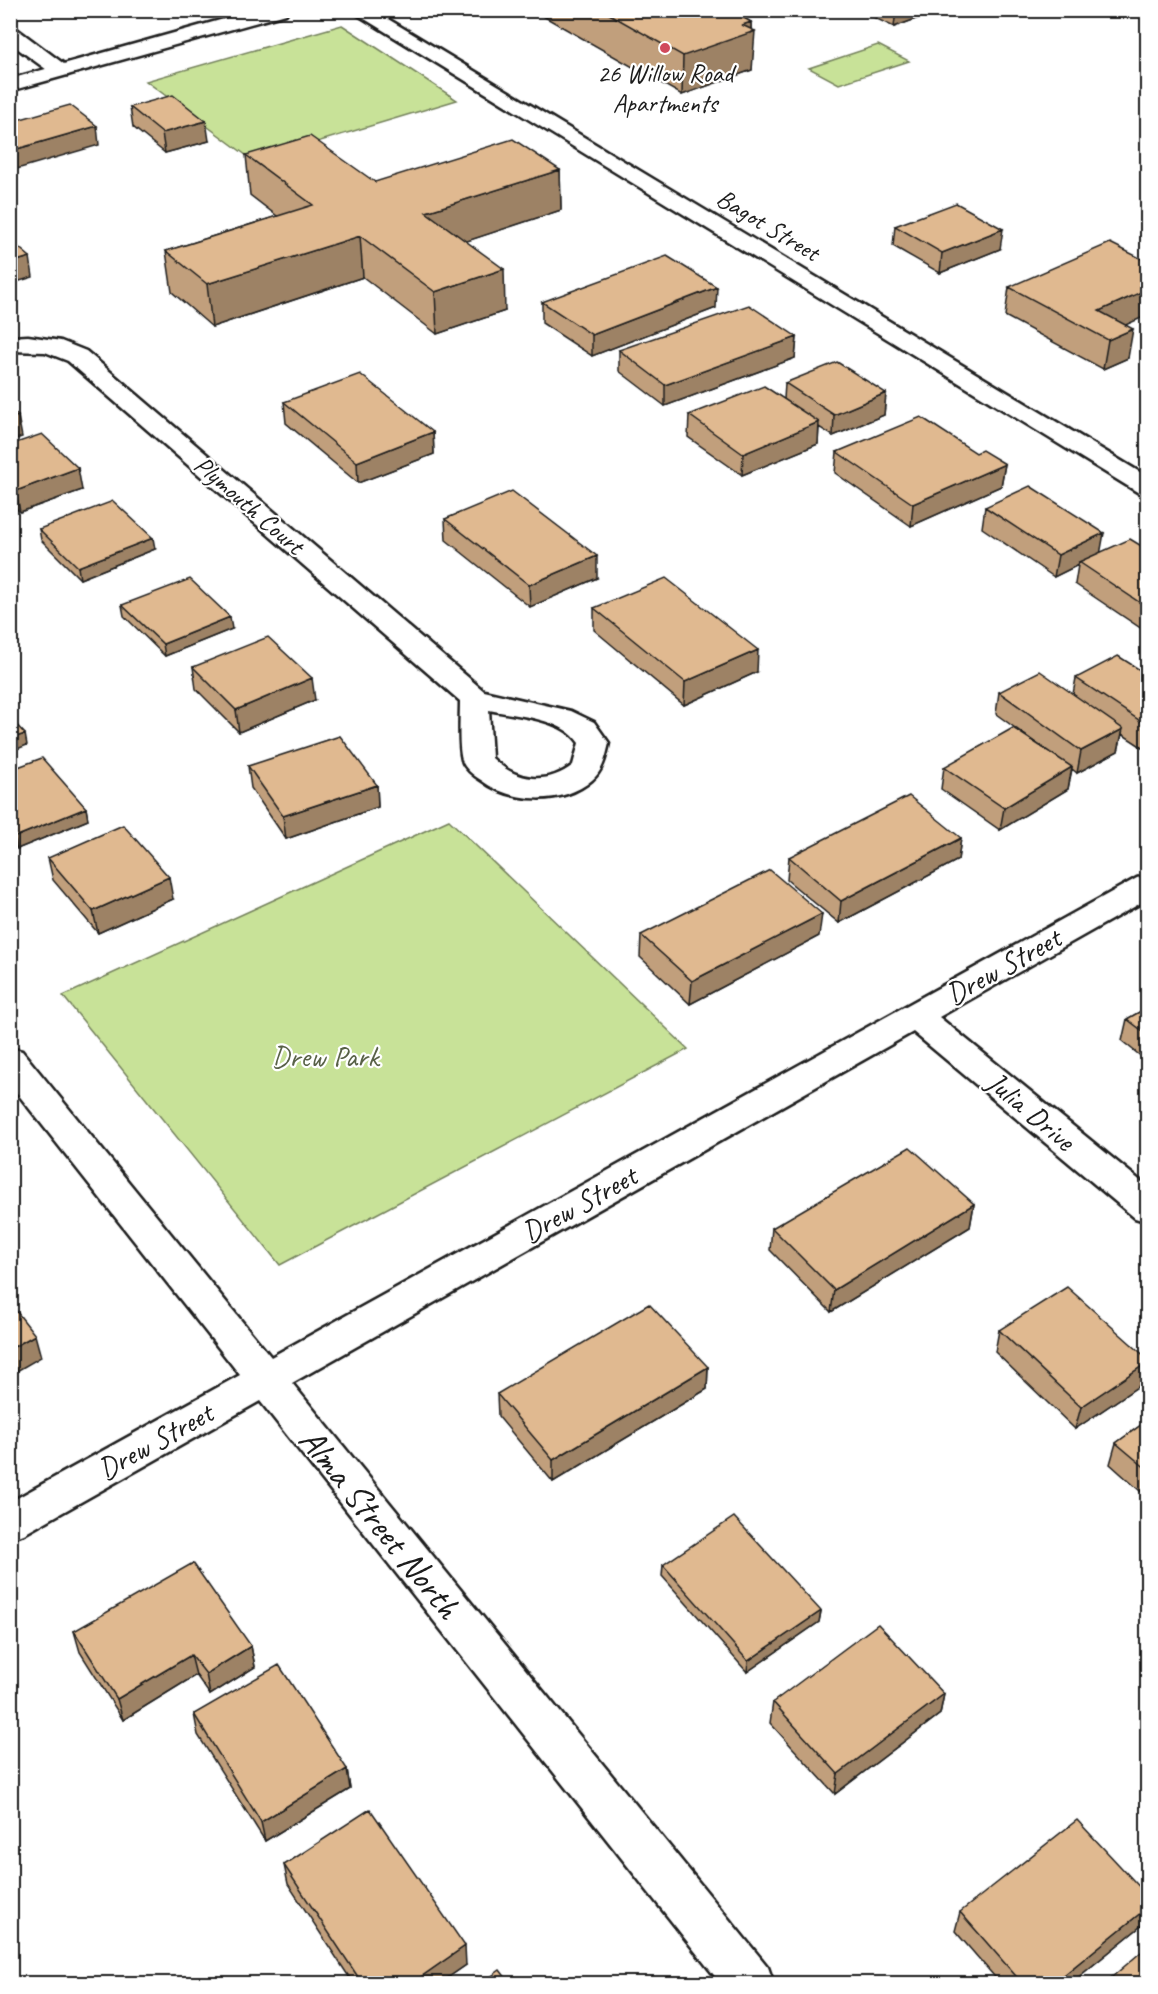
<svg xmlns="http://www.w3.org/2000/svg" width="1158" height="1994" font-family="Caveat,sans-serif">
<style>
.green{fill:#c8e298;stroke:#727f5a;stroke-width:1.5}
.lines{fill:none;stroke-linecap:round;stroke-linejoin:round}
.minor-casing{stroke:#1c1c1c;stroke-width:5}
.secondary-casing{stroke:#1c1c1c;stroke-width:5}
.minor{fill:#fff;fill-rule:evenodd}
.secondary{fill:#fff;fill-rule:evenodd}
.wall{fill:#c19f7c;stroke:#1c1c1c;stroke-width:1.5}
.shaded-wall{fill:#9d8265;stroke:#1c1c1c;stroke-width:1.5}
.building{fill:#e0b990;stroke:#1c1c1c;stroke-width:1.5}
.poi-dot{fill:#d1495b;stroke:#fff;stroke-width:2}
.labels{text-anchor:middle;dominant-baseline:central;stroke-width:4.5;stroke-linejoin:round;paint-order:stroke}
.far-poi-label{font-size:26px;fill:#1c1c1c;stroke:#fff}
.far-street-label{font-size:26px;fill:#1c1c1c;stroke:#fff}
.street-label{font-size:30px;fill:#1c1c1c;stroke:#fff}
.park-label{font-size:30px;fill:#586147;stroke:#fff}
.near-street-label{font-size:36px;fill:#1c1c1c;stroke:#fff}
</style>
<rect width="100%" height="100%" fill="#fff"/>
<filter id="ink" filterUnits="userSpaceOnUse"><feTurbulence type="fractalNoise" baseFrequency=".0167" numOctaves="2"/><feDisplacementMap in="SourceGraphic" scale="12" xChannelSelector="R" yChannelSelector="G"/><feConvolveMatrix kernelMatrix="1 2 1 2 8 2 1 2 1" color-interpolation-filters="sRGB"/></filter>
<g filter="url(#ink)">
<!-- green -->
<path class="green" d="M 342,25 L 457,100 L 254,161 L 146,81 Z
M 878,45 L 909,61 L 839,84 L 809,68 Z
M 449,820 L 688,1049 L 280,1265 L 63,996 Z"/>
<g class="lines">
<!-- minor casing -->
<g class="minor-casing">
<path id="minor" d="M 350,10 L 373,10 L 1148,477 L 1148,496 L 1139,493 Z
M 10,27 L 17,29 L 68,67 L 71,71 L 68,75 L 54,75 L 10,43 Z
M 28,336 L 61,341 L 86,351 L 484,691 L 571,711 L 594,722 L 609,743 C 606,756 603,771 592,780 C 562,806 511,803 481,780 C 474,776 464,768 462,760 C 458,745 460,718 460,701 L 68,361 L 45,352 L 10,351 L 10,337 ZM 489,710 C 517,716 563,718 579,743 L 573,765 C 546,786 516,781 492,758 Z
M 1148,875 L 1148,899 L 939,1017 L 1148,1187 L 1148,1222 L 1135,1218 L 913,1032 L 292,1383 L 768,1967 L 774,1984 L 721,1984 L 260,1401 L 24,1534 L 10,1539 L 10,1502 L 240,1375 L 10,1084 L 10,1048 L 22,1051 L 271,1357 L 1137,878 Z"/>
</g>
<!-- secondary casing -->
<g class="secondary-casing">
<path id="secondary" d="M 256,10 L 288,10 L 286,14 L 10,91 L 10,79 Z"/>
</g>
<!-- minor -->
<use href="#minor" class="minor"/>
<!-- secondary -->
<use href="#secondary" class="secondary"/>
</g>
<!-- wall -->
<path class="wall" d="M 543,10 L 734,10 L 743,17 L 751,22 L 752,70 L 682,95 L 543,16 Z
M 858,10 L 940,10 L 894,27 Z
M 130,107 L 209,141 L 165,153 L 133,127 Z
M 246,155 L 375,182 L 560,170 L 561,210 L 466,241 L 505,311 L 437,334 L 363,277 L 212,327 L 172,292 L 166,251 L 277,216 L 250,195 Z
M 895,226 L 1000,249 L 940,273 L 893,246 Z
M 1009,287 L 1126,325 L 1128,358 L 1103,369 L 1005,316 Z
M 542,302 L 716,308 L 592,356 L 542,323 Z
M 797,337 L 795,358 L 665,406 L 619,371 L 619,350 Z
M 785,383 L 886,393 L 884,415 L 833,436 L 819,427 L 818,444 L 742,475 L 688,437 L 689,415 L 784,399 Z
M 284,402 L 433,432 L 434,454 L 358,483 L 286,423 Z
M 10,445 L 82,490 L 20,512 L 10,503 Z
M 837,452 L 976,453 L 1005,464 L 1001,486 L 911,526 L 835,473 Z
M 985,507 L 1101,552 L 1148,550 L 1148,633 L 1075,584 L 1078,565 L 1054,577 L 982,528 Z
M 445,519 L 597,578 L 530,607 L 446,540 Z
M 39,529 L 155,549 L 80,579 L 41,540 Z
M 122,605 L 232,629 L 165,656 L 124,616 Z
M 594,608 L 757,672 L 684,705 L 594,630 Z
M 193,667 L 315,700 L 239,732 L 196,689 Z
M 1148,675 L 1148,751 L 1122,734 L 1118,751 L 1077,773 L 1072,769 L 1068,789 L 1000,830 L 941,789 L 944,767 L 1044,749 L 996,714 L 999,692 L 1073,694 L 1076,678 Z
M 248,766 L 377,785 L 378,807 L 286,839 L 251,788 Z
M 10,770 L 86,808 L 88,820 L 17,849 L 10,841 Z
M 961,838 L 958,860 L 839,923 L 787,880 L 789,857 Z
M 48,858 L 173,899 L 98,933 L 53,880 Z
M 641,935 L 819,936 L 690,1004 L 640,957 Z
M 1148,1007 L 1148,1062 L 1122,1041 L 1127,1019 Z
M 974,1204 L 970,1227 L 831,1312 L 770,1250 L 772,1228 Z
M 999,1330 L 1148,1359 L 1148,1366 L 1143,1383 L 1075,1429 L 995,1352 Z
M 708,1367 L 707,1389 L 553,1482 L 498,1416 L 497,1394 Z
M 1148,1420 L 1148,1498 L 1110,1464 L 1116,1443 Z
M 663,1565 L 821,1611 L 819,1622 L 747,1672 L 662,1576 Z
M 74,1631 L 251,1646 L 255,1667 L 210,1695 L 196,1675 L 123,1720 L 80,1652 Z
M 944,1694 L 940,1714 L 835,1794 L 770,1723 L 773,1702 Z
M 194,1714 L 347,1769 L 350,1789 L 265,1841 L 198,1735 Z
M 284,1865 L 466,1965 L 440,1983 L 353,1983 L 288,1884 Z
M 960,1912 L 1146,1922 L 1071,1983 L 1000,1983 L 955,1931 Z"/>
<!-- shaded-wall -->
<path class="shaded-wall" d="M 896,10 L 940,10 L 894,27 Z
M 743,15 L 742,25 L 751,22 L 751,33 L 755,31 L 752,70 L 682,95 L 683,56 Z
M 206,121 L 209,141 L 165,153 L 162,133 Z
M 97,126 L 99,145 L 10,171 L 10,151 Z
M 560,170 L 561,210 L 428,254 L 426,212 Z
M 1003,229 L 1000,249 L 940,273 L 942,253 Z
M 360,236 L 363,277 L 212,327 L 207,284 Z
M 30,257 L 33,277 L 10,284 L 10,263 Z
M 504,269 L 505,311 L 437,334 L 435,292 Z
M 717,287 L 716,308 L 592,356 L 592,335 Z
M 1148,289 L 1148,315 L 1101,336 L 1099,311 Z
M 1133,329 L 1128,358 L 1103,369 L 1108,340 Z
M 797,337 L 795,358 L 665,406 L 665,385 Z
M 886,393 L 884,415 L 833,436 L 834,415 Z
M 18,416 L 22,437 L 10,441 L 10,418 Z
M 819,422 L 818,444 L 742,475 L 743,454 Z
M 433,432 L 434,454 L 358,483 L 357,462 Z
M 1005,464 L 1001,486 L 911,526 L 913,504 Z
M 78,468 L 82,490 L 20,512 L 16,491 Z
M 1104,533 L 1100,555 L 1079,562 L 1078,565 L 1054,577 L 1058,555 Z
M 153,538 L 155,549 L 80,579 L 78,567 Z
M 597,556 L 597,578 L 530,607 L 529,585 Z
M 230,617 L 232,629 L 165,656 L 163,644 Z
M 758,650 L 757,672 L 684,705 L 685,682 Z
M 312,678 L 315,700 L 239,732 L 236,710 Z
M 1123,729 L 1118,751 L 1077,773 L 1081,751 Z
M 25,734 L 27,745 L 10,752 L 10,739 Z
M 1072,767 L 1068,789 L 1000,830 L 1004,808 Z
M 377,785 L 378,807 L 286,839 L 283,816 Z
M 86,808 L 88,820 L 17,849 L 15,837 Z
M 961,838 L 958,860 L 839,923 L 841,901 Z
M 169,877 L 173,899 L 98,933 L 93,911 Z
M 822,914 L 819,936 L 690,1004 L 692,981 Z
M 974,1204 L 970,1227 L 831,1312 L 834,1290 Z
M 35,1335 L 41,1357 L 10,1375 L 10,1349 Z
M 1148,1362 L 1148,1366 L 1143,1383 L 1075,1429 L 1081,1407 Z
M 708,1367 L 707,1389 L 553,1482 L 553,1460 Z
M 821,1611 L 819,1622 L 747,1672 L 748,1661 Z
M 251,1646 L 255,1667 L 210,1695 L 206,1674 Z
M 191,1655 L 196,1675 L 123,1720 L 117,1699 Z
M 944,1694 L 940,1714 L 835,1794 L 838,1774 Z
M 347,1769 L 350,1789 L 265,1841 L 261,1822 Z
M 1148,1907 L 1148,1918 L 1146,1922 L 1071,1983 L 1054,1983 Z
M 465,1946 L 466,1965 L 440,1983 L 412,1983 Z"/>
<!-- building -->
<path class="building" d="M 602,10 L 734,10 L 743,15 L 740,16 L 751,22 L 742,25 L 755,31 L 683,56 Z
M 173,95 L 206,121 L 162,133 L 130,107 Z
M 70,105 L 97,126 L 10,151 L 10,122 Z
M 310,136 L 375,182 L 513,139 L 560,170 L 426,212 L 504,269 L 435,292 L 360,236 L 207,284 L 166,251 L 313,205 L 246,155 Z
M 956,203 L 1003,229 L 942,253 L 895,226 Z
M 10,240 L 30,257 L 10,263 Z
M 1110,243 L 1148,262 L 1148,289 L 1099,311 L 1133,329 L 1108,340 L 1009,287 Z
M 667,256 L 717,287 L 592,335 L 542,302 Z
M 749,305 L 797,337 L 665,385 L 619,350 Z
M 837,362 L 886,393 L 834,415 L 785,383 Z
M 360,374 L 433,432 L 357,462 L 284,402 Z
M 764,386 L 819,422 L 743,454 L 689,415 Z
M 10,408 L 18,416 L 10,418 Z
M 921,417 L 976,453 L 982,450 L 1005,464 L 913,504 L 837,452 Z
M 42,434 L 78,468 L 16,491 L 10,486 L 10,445 Z
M 1030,486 L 1104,533 L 1058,555 L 985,507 Z
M 512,491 L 597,556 L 529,585 L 445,519 Z
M 113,501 L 153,538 L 78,567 L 39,529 Z
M 1130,539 L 1148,550 L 1148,608 L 1079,562 Z
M 666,578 L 758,650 L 685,682 L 594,608 Z
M 190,579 L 230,617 L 163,644 L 122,605 Z
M 268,637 L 312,678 L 236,710 L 193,667 Z
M 1118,656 L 1148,675 L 1148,726 L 1076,678 Z
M 1040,671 L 1123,729 L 1081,751 L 999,692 Z
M 10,718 L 25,734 L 10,739 Z
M 1013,728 L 1072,767 L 1004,808 L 944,767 Z
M 340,736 L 377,785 L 283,816 L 248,766 Z
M 42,758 L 86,808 L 15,837 L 10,832 L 10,770 Z
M 909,796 L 961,838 L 841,901 L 789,857 Z
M 123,825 L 169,877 L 93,911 L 48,858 Z
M 770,870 L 822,914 L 692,981 L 641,935 Z
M 1148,1007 L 1148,1035 L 1127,1019 Z
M 910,1147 L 974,1204 L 834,1290 L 772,1228 Z
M 1067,1287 L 1148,1359 L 1148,1362 L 1081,1407 L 999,1330 Z
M 10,1303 L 35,1335 L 10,1349 Z
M 649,1304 L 708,1367 L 553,1460 L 497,1394 Z
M 1148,1420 L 1148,1470 L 1116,1443 Z
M 734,1517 L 821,1611 L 748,1661 L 663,1565 Z
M 193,1563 L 251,1646 L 206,1674 L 191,1655 L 117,1699 L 74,1631 Z
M 878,1624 L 944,1694 L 838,1774 L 773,1702 Z
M 279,1665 L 347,1769 L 261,1822 L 194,1714 Z
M 370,1809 L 465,1946 L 412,1983 L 362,1983 L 284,1865 Z
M 1077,1820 L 1148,1896 L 1148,1907 L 1054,1983 L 1022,1983 L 960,1912 Z
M 1147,1947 L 1148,1983 L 1105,1983 Z
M 500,1970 L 510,1983 L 482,1983 Z"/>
</g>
<!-- markers -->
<circle class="poi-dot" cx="665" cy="48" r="6"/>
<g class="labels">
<!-- far-poi labels -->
<g class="far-poi-label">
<text x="665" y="73">26 Willow Road<tspan x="665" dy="30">Apartments</tspan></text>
</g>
<!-- far-street labels -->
<g class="far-street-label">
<text transform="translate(768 225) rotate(31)">Bagot Street</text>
<text transform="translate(249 505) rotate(41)">Plymouth Court</text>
</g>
<!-- street labels -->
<g class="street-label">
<text transform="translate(1003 966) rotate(-29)">Drew Street</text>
<text transform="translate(1031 1111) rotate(40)">Julia Drive</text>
<text transform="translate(579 1204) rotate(-29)">Drew Street</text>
<text transform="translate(155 1441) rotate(-29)">Drew Street</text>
</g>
<!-- park labels -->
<g class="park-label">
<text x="325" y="1056">Drew Park</text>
</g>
<!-- near-street labels -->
<g class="near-street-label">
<text transform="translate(380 1523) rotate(51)">Alma Street North</text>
</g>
</g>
<!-- margin -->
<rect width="1158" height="1994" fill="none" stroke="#fff" stroke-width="36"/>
<rect x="18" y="18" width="1122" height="1958" fill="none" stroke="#1c1c1c" stroke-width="2" filter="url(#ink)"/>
</svg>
